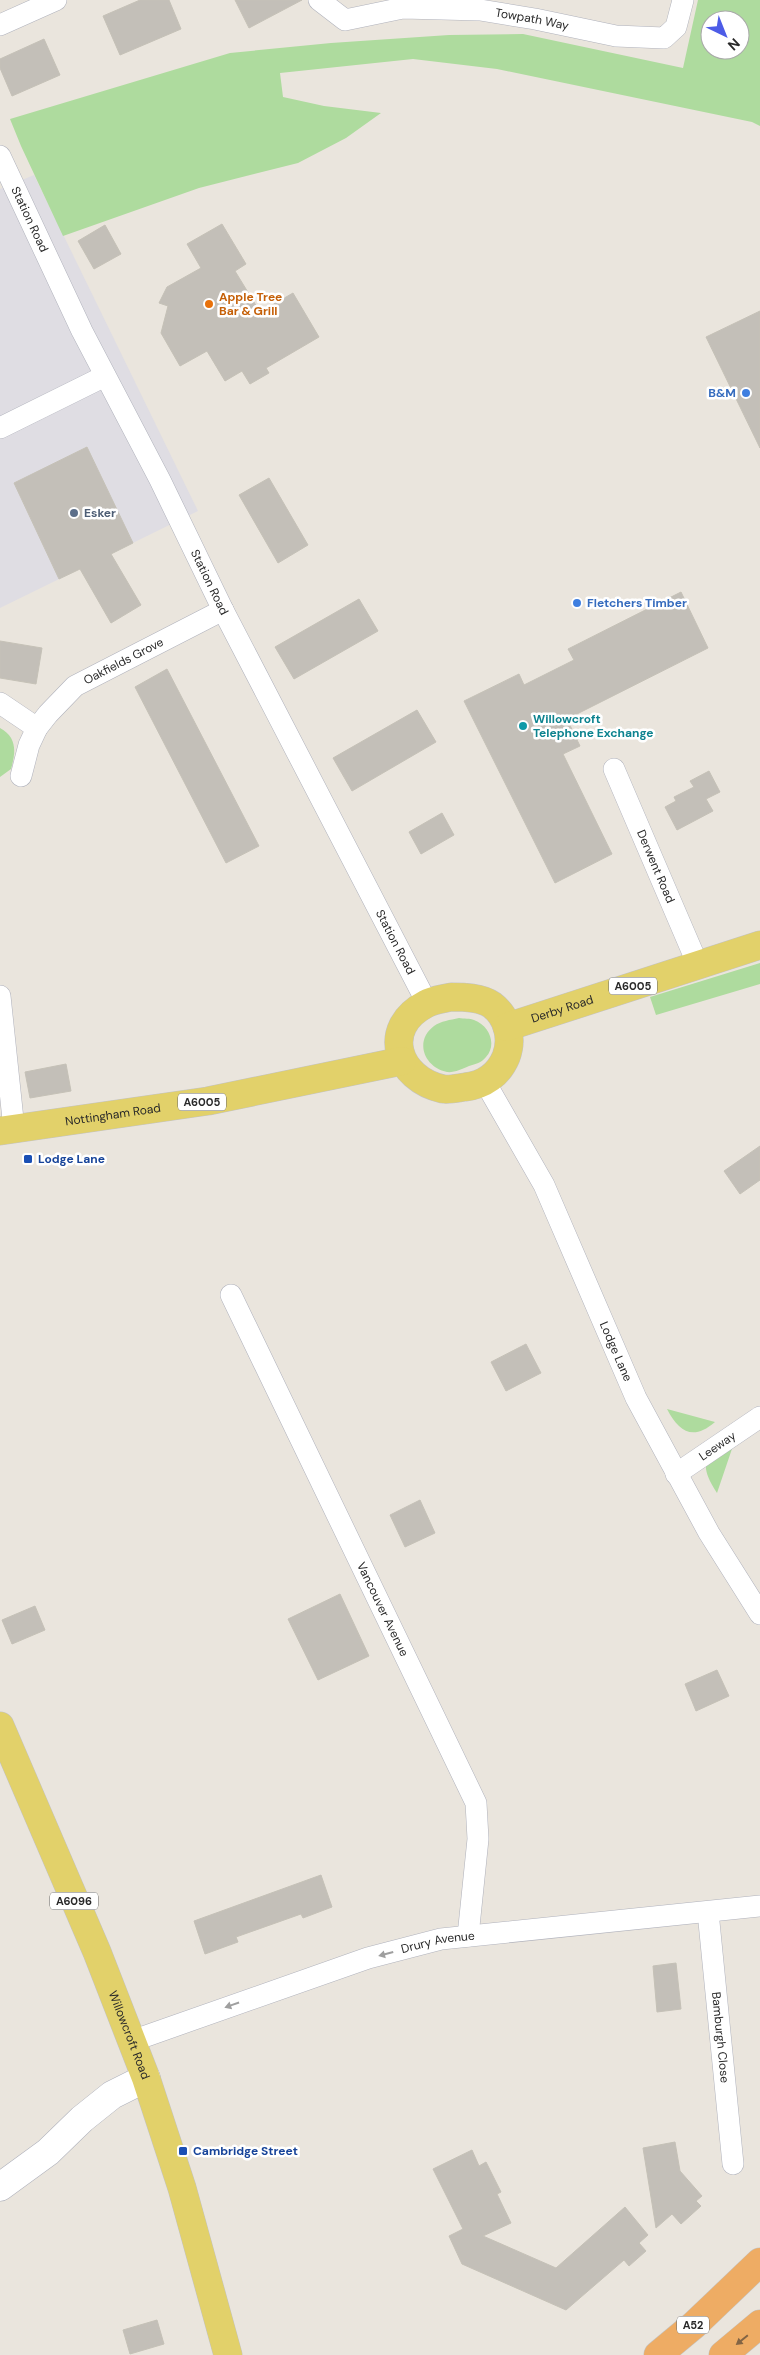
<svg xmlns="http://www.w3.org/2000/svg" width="760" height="2355" font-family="'DM Sans',sans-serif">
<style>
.industrial{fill:#dfdde3}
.green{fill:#aedb9e;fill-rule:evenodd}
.building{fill:#c3bfb8;stroke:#c5c1b7}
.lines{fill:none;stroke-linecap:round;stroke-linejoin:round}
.street-casing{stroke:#b0b2bc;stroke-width:22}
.secondary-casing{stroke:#b0b2bc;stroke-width:29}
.primary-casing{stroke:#c3c3c3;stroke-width:29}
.highway-casing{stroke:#c3c3c3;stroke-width:29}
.street{stroke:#fff;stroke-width:21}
.secondary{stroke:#fff;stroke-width:28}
.primary{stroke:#e2d16a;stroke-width:28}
.highway{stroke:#eeac64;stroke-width:28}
.oneway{fill:#9f9f9f}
.oneway2{fill:#826444}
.food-dot{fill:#e8710a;stroke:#fff;stroke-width:2}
.shop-dot{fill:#3f7fe0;stroke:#fff;stroke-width:2}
.service-dot{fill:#5c6f8a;stroke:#fff;stroke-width:2}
.culture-dot{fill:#0f9aa8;stroke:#fff;stroke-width:2}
.transit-dot{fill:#1a4fb4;stroke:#fff;stroke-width:2}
.labels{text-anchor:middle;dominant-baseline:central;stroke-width:5;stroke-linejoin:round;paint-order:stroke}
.shield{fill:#fff;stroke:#696969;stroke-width:1}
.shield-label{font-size:11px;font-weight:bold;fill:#292929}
.street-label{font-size:12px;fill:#292929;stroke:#fff}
.food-label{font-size:12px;font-weight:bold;fill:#c56008;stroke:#fff;text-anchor:start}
.shop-label{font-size:12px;font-weight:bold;fill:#366cbe;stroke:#fff;text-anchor:end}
.service-label{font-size:12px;font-weight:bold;fill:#4e5e75;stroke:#fff;text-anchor:start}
.culture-label{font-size:12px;font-weight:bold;fill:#0d838f;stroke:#fff;text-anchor:start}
.transit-label{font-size:12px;font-weight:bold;fill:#164399;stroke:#fff;text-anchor:start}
</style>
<rect width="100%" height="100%" fill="#eae5dd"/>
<!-- industrial -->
<path class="industrial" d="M 34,175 L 198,511 L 0,608 L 0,189 Z"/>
<!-- green -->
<path class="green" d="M 698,0 L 760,0 L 760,126 L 752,122 L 497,69 L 413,59 L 280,73 L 283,97 L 324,106 L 381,113 L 346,138 L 298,163 L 199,188 L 63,236 L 21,146 L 10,119 L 230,53 L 331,43 L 449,35 L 523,34 L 683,68 ZM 710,20 L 740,20 L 740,50 L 710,50 Z
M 0,728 C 17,737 16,752 11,769 L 0,777 Z
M 760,963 L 760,984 L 656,1015 L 650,997 Z
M 459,1018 C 464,1019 470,1018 474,1020 C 490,1026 497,1045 486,1057 C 481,1063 476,1064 469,1066 C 463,1069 453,1073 447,1072 C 424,1067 414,1041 434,1026 C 441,1021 450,1020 459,1018 Z
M 667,1409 L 715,1422 C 693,1441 679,1432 667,1409 Z
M 736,1437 L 717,1493 C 695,1459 708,1456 736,1437 Z"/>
<!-- building -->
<path class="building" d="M 140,0 L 169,0 L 181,29 L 120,55 L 103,16 Z
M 235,0 L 302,0 L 249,28 Z
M 44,39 L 60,75 L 12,96 L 0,68 L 0,59 Z
M 222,224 L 246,264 L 235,271 L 260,312 L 293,293 L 319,337 L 266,368 L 269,373 L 250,384 L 242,371 L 225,381 L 207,351 L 180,366 L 161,333 L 168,306 L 159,303 L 167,287 L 201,268 L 187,244 Z
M 105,225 L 121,254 L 94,269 L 78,241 Z
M 760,311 L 760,448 L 706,337 Z
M 87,447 L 133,543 L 111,554 L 141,605 L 111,623 L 80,569 L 59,579 L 14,483 Z
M 269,478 L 308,545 L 278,563 L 239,495 Z
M 681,592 L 708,648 L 567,719 L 580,746 L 563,754 L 612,854 L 555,883 L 464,701 L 519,674 L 524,685 L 574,660 L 568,649 Z
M 359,599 L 378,631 L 294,679 L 275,647 Z
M 0,641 L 42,648 L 36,684 L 0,678 Z
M 167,669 L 259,846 L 226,863 L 135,687 Z
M 417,710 L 436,742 L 352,791 L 333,758 Z
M 709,771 L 720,792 L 706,799 L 713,811 L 677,830 L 665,807 L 676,801 L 674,797 L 694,787 L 690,781 Z
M 442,813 L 454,835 L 421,854 L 409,832 Z
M 66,1064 L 71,1091 L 30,1098 L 25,1072 Z
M 760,1146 L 760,1180 L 740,1194 L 724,1171 Z
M 526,1344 L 541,1373 L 506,1391 L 491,1362 Z
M 420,1500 L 435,1533 L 405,1547 L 390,1515 Z
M 340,1594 L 369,1656 L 318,1680 L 288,1619 Z
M 35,1606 L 45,1630 L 12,1644 L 2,1620 Z
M 717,1670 L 729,1696 L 696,1711 L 685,1684 Z
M 321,1875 L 332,1907 L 303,1918 L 301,1914 L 236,1937 L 238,1942 L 205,1954 L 194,1921 Z
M 676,1963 L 681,2009 L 657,2012 L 653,1966 Z
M 675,2142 L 680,2171 L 702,2196 L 696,2201 L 701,2206 L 681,2224 L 672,2214 L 656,2228 L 643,2148 Z
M 472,2150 L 479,2166 L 486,2162 L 501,2192 L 497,2194 L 511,2223 L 483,2236 L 556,2268 L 625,2207 L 648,2235 L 639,2243 L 646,2251 L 629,2266 L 624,2260 L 566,2310 L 462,2264 L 449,2236 L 463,2229 L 433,2169 Z
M 157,2320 L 164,2344 L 130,2354 L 123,2330 Z"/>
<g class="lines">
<!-- street casing -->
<g class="street-casing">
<g id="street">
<path id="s1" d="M 319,0 L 345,20 L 403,8 L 480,10 L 535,19 L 616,36 L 664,38 L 676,27 L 683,0"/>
<path d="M 0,25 L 56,0"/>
<path id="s2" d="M 0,156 L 82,331 L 160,480 L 223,610 L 427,1003"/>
<path d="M 0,428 L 105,376"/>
<path d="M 0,703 L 37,728"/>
<path id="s3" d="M 614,769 L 698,965"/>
<path id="s4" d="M 21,776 L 29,745 L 37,728 L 48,714 L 75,686 L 223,610"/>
<path d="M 0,996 L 14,1129"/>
<path id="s5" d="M 485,1082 L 544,1185 L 636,1398 L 709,1533 L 760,1614"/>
<path id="s6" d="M 231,1295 L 476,1803 L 478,1839 L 468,1936"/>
<path id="s7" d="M 676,1474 L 760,1417"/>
<path id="s8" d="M 708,1912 L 733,2164"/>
<path id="s9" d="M 132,2041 L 368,1958 L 441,1939 L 760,1906"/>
</g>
</g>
<!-- secondary casing -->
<g class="secondary-casing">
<path id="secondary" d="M 0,2187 L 48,2152 L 82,2119 L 112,2095 L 146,2078"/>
</g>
<!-- primary casing -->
<g class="primary-casing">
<g id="primary">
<path d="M 451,997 C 464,997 481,997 492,1005 C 508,1017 513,1039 506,1057 C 499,1074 484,1085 465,1087 C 458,1088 449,1090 443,1089 C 397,1079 380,1028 426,1004 C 433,1000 443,999 451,997 Z"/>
<path id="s10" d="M 507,1027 L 760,945"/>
<path id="s11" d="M 0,1131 L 208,1101 L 402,1061"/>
<path id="s12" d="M 0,1726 L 97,1952 L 146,2078 L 182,2188 L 228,2355"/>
</g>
</g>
<!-- highway casing -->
<g class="highway-casing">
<path id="highway" d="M 658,2355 L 694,2325 L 760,2262
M 723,2355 L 760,2324"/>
</g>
<!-- street -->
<use href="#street" class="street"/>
<!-- secondary -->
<use href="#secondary" class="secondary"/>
<!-- primary -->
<use href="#primary" class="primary"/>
<!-- highway -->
<use href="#highway" class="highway"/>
</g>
<!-- one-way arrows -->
<defs><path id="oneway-solid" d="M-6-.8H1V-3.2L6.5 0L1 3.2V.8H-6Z" transform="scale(1.25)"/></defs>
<g class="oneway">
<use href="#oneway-solid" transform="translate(386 1954) rotate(165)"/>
<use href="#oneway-solid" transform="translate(232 2005) rotate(161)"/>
</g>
<use class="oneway2" href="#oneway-solid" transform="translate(742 2340) rotate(141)"/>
<!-- markers -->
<circle class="food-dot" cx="209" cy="304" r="5"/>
<g class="shop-dot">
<circle cx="746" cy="393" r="5"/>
<circle cx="577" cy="603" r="5"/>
</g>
<circle class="service-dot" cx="74" cy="513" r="5"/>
<circle class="culture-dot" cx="523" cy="726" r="5"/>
<g class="transit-dot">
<rect x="23" y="1154" width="10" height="10" rx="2.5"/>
<rect x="178" y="2146" width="10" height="10" rx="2.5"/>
</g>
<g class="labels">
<!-- shield labels -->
<g class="shield">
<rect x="609" y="977.5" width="48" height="17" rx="4"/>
<rect x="178" y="1093.5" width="48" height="17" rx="4"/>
<rect x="50" y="1892.5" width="48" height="17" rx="4"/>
<rect x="677" y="2316.5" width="32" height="17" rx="4"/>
</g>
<g class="shield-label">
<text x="633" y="986">A6005</text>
<text x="202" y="1102">A6005</text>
<text x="74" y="1901">A6096</text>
<text x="693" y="2325">A52</text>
</g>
<!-- street labels -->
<g class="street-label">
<text stroke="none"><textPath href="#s1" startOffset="222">Towpath Way</textPath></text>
<text stroke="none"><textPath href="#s2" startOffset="70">Station Road</textPath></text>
<text stroke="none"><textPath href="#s2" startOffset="475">Station Road</textPath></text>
<text stroke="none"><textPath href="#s4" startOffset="162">Oakfields Grove</textPath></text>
<text stroke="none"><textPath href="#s3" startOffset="106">Derwent Road</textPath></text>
<text stroke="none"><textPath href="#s2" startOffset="880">Station Road</textPath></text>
<text stroke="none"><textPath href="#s10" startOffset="58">Derby Road</textPath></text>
<text stroke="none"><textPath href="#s11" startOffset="114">Nottingham Road</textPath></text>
<text stroke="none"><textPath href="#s5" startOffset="300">Lodge Lane</textPath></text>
<text stroke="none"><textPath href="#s7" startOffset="50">Leeway</textPath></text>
<text stroke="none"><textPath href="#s6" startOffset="349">Vancouver Avenue</textPath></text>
<text stroke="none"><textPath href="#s9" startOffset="322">Drury Avenue</textPath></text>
<text stroke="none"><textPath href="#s12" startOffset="335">Willowcroft Road</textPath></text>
<text stroke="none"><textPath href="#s8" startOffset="126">Bamburgh Close</textPath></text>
</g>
<!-- food labels -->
<g class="food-label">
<text x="219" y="297">Apple Tree<tspan x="219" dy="14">Bar &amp; Grill</tspan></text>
</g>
<!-- shop labels -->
<g class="shop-label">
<text x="736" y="393">B&amp;M</text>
<text x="587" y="603" text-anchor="start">Fletchers Timber</text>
</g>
<!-- service labels -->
<g class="service-label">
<text x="84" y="513">Esker</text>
</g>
<!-- culture labels -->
<g class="culture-label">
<text x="533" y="719">Willowcroft<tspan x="533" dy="14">Telephone Exchange</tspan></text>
</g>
<!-- transit labels -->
<g class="transit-label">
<text x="38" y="1159">Lodge Lane</text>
<text x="193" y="2151">Cambridge Street</text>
</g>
</g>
<!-- north arrow -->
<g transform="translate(725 35) rotate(137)"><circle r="24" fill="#ffffff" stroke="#a9a9a9"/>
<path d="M0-4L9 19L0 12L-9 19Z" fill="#4d5ce7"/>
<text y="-8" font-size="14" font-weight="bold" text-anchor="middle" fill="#292929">N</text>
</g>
</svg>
